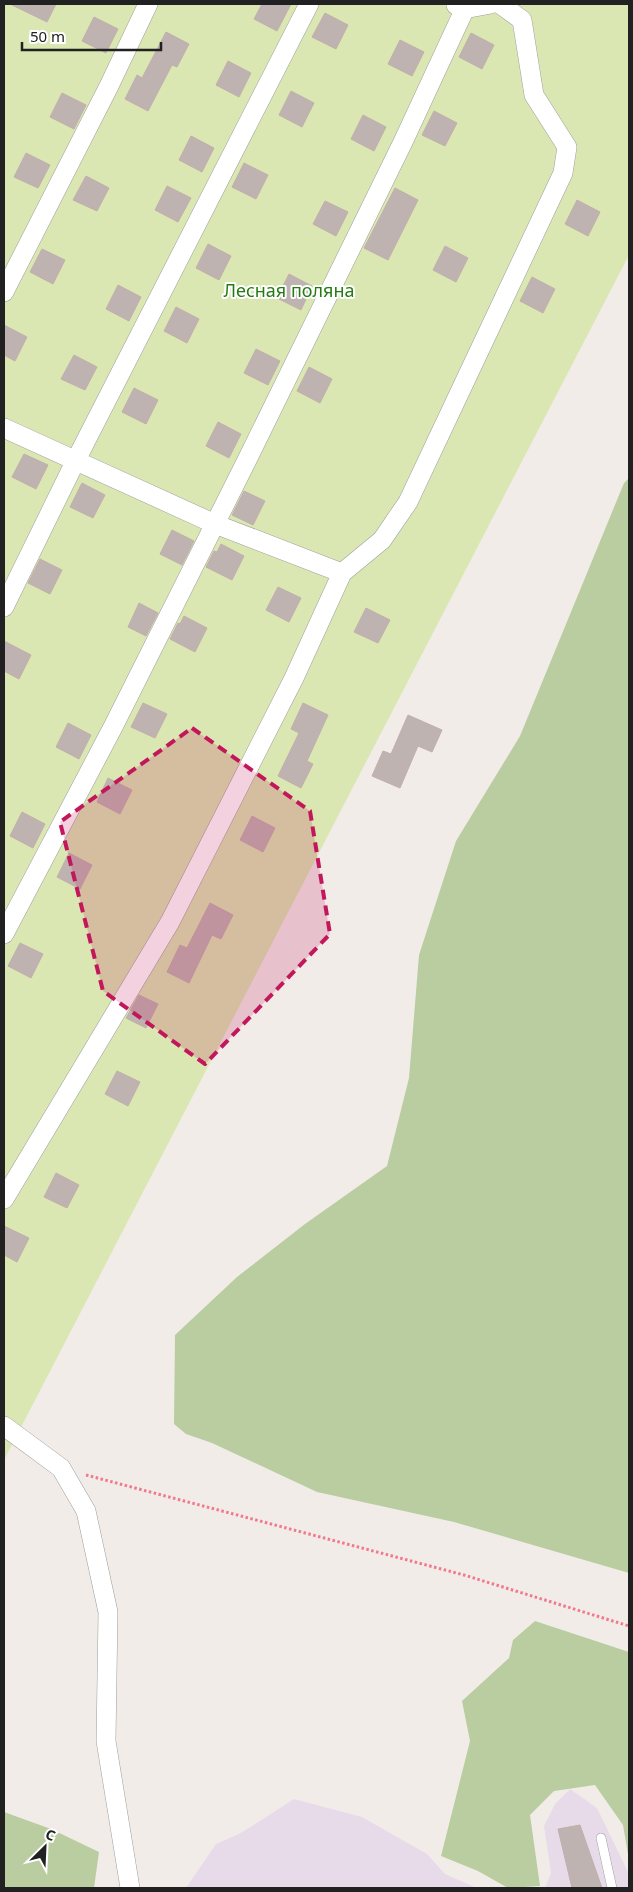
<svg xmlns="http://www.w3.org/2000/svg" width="633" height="1892" font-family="'Noto Sans',sans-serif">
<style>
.industrial{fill:#e8dbe9}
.grass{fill:#dae7b2}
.forest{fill:#b9cda0}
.building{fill:#beb3b1;stroke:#c2afab}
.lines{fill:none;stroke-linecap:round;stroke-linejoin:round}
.lane-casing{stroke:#9e9e9e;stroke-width:10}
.street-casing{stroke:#9e9e9e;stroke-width:20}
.path{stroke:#f2788b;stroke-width:3;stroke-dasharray:2.5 2.5;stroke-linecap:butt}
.lane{stroke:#fff;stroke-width:9}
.street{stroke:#fff;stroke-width:19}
.marked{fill:#c2185b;fill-opacity:0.2;stroke:#c2185b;stroke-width:4;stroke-dasharray:10 6;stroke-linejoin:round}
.labels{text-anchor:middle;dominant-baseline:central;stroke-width:4;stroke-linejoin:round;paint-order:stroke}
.park-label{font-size:18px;fill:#257b13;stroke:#fff}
</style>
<rect width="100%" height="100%" fill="#f1ece8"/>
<!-- industrial -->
<path class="industrial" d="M 570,1789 L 597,1808 L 629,1874 L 629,1888 L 545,1888 L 551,1873 L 544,1826 L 555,1804 Z
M 294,1799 L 362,1817 L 427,1854 L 445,1874 L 477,1888 L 186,1888 L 216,1844 L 241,1833 Z"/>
<!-- grass -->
<path class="grass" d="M 4,4 L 629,4 L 629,255 L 4,1460 Z"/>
<!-- forest -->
<path class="forest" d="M 629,478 L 629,1573 L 454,1522 L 317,1492 L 212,1443 L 186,1434 L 174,1424 L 175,1335 L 237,1277 L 305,1224 L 387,1166 L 409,1078 L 419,955 L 456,841 L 520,736 L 624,483 Z
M 535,1621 L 629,1652 L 629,1860 L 623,1825 L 595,1785 L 554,1791 L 530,1815 L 540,1886 L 508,1888 L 478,1871 L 441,1856 L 470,1741 L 462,1701 L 509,1658 L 513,1640 Z
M 4,1812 L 51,1829 L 99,1852 L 94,1888 L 4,1888 Z"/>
<!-- building -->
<path class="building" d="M 10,4 L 56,4 L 47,22 Z
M 262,4 L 291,4 L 277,31 L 254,19 Z
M 325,13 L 348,25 L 336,49 L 312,37 Z
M 94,17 L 118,29 L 106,53 L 82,41 Z
M 166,32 L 189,44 L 177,67 L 172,65 L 148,111 L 125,99 L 137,75 L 142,78 Z
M 471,33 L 494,45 L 482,69 L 459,57 Z
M 400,40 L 424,52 L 412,76 L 388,64 Z
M 228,61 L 251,73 L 239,97 L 216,85 Z
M 291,91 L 314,103 L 302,127 L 279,115 Z
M 62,93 L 86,105 L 74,129 L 50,117 Z
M 434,111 L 457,123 L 445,146 L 422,135 Z
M 363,115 L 386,127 L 374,151 L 351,139 Z
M 191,136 L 214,148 L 202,172 L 179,160 Z
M 26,153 L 50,165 L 38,188 L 14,177 Z
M 244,163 L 268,175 L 256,199 L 232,187 Z
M 86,176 L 109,188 L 97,211 L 73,200 Z
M 167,186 L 191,198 L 178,222 L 155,210 Z
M 395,188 L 418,200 L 388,260 L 364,248 Z
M 577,200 L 600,212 L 588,236 L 565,224 Z
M 325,201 L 348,212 L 336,236 L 313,224 Z
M 208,244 L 231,256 L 219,280 L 196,268 Z
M 445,246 L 468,258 L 456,282 L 433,270 Z
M 42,249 L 65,260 L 53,284 L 30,272 Z
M 289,274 L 312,286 L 301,310 L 277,298 Z
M 532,277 L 555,289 L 543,313 L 520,301 Z
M 118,285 L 141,297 L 129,321 L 106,309 Z
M 176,307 L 199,319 L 187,343 L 164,331 Z
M 4,325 L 27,337 L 15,361 L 4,355 Z
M 256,349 L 280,361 L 268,385 L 244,373 Z
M 74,355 L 97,367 L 85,390 L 61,379 Z
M 309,367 L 332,379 L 320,403 L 297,391 Z
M 134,388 L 158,400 L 146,424 L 122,412 Z
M 218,422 L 241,434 L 229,458 L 206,446 Z
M 24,454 L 48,465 L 36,489 L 12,477 Z
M 82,483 L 105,495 L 93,518 L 70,507 Z
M 244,491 L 265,501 L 253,525 L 232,515 Z
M 172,530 L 194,541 L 182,565 L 160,554 Z
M 221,544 L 244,556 L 232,580 L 206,567 L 214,551 L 217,552 Z
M 40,559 L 62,570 L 50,594 L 28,583 Z
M 278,587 L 301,598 L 289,622 L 266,610 Z
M 139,603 L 158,613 L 146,636 L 128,627 Z
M 366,608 L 390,620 L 378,643 L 354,632 Z
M 184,616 L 207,628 L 195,652 L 170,639 L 178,623 L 180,624 Z
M 4,641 L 31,655 L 19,679 L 4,671 Z
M 143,703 L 167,714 L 155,738 L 131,727 Z
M 303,703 L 328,715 L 307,761 L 313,764 L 301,788 L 278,776 L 299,733 L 291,729 Z
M 408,715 L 442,730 L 432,752 L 418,746 L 400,788 L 372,776 L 383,751 L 391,754 Z
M 68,723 L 91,735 L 79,759 L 56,747 Z
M 108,778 L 132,790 L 120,814 L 97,802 Z
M 22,812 L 45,824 L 33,848 L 10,836 Z
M 252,816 L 275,828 L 263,852 L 240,840 Z
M 69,853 L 92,865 L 80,889 L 57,877 Z
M 210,903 L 233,915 L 221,939 L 212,935 L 189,983 L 167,972 L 180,945 L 187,948 Z
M 20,943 L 43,954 L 31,978 L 8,966 Z
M 139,995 L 158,1004 L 146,1028 L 126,1018 Z
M 117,1071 L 140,1082 L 128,1106 L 105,1094 Z
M 56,1173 L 79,1185 L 67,1208 L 44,1197 Z
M 4,1226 L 29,1238 L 17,1262 L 4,1255 Z
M 580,1825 L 602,1888 L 572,1888 L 558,1829 Z"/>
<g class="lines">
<!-- lane casing -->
<g class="lane-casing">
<path id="lane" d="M 601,1838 L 612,1888"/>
</g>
<!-- street casing -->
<g class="street-casing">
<path id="street" d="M 456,5 L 464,9 L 491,4
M 4,292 L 109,86 L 148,4
M 4,428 L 215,524 L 342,573
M 4,607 L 76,460 L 309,4
M 4,934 L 113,727 L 247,460 L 403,142 L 467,4
M 4,1199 L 170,922 L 294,678 L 342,573 L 382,540 L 408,502 L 563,173 L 567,147 L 534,95 L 522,20 L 500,4
M 4,1426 L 61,1468 L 86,1511 L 108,1612 L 106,1741 L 130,1888"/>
</g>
<!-- path -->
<path class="path" d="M 86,1475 L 464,1575 L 629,1626"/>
<!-- lane -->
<use href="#lane" class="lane"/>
<!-- street -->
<use href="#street" class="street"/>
</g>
<!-- marked area -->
<path class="marked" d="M 192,728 L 310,811 L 330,934 L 205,1064 L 103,991 L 60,822 Z"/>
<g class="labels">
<!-- park labels -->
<g class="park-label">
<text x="289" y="290">Лесная поляна</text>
</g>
</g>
<!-- border -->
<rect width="633" height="1892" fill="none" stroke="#212121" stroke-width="10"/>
<!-- north arrow -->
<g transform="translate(45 1847) rotate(24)" stroke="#ffffff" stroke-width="4" paint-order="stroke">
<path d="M0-4L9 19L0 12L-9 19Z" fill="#212121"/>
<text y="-8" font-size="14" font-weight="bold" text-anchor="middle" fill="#212121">С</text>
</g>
<!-- scale -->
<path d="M22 42v8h139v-8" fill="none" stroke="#212121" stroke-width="2.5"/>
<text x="30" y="42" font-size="15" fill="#212121" stroke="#ffffff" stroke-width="4" paint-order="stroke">50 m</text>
</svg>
